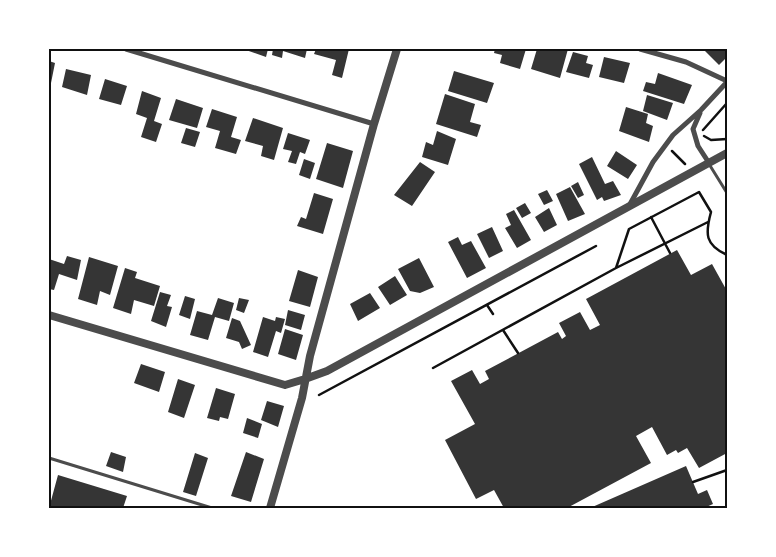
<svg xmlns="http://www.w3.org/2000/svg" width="776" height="557" font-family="'Asap Condensed',sans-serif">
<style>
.building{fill:#353535}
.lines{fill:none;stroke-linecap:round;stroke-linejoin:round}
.path{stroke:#111;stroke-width:2.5}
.service{stroke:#4c4c4c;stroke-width:3}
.minor{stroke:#4c4c4c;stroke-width:5}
.tertiary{stroke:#4c4c4c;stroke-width:8}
.neatline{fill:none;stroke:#111;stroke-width:2}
</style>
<rect width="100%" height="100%" fill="#fff"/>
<!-- building -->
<path class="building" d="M 243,49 L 268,49 L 266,57 Z
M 273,49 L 307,49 L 305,58 L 283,51 L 282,58 L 272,55 Z
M 316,49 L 349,49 L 342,78 L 332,75 L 336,60 L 314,54 Z
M 495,49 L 526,49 L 520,69 L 500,63 L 502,55 L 494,53 Z
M 537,49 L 568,49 L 560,78 L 531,69 Z
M 703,49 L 727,49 L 727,57 L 719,65 Z
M 573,52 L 588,56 L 586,63 L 593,65 L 589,78 L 566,72 Z
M 604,57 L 630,63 L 624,83 L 599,77 Z
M 49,61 L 55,63 L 51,83 L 49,82 Z
M 66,69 L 91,75 L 87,95 L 62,87 Z
M 454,71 L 494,83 L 487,103 L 448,91 Z
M 658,73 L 692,85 L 684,104 L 643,91 L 646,82 L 655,84 Z
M 105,79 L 127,86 L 121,105 L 99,99 Z
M 142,91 L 161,98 L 154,121 L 162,124 L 156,142 L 141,137 L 147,118 L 136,114 Z
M 445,94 L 475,104 L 470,122 L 481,125 L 477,137 L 436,124 Z
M 647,95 L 673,103 L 667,120 L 643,111 Z
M 176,99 L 203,108 L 197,128 L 169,120 Z
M 626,107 L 648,114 L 646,123 L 653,126 L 649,142 L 619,131 Z
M 212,109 L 237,117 L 231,137 L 241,140 L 236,154 L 215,148 L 220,131 L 206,127 Z
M 253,118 L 283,128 L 274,160 L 261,156 L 263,146 L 245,141 Z
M 186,128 L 200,132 L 195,147 L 181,143 Z
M 437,131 L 456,139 L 448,165 L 422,157 L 426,142 L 433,145 Z
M 288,133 L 310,140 L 305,154 L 300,152 L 296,164 L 288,162 L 292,151 L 283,149 Z
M 327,143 L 353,151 L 343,188 L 316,179 Z
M 616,151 L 637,165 L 628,179 L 607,166 Z
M 592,157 L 605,184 L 613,181 L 621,195 L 604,201 L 602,197 L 597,200 L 579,164 Z
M 304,159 L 315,163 L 310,179 L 299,175 Z
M 420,162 L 435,172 L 412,206 L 394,195 Z
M 578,182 L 584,195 L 578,198 L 571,186 Z
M 570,187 L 585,214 L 568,221 L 556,194 Z
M 547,190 L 553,201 L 544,205 L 538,194 Z
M 314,193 L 333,199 L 323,234 L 297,226 L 301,217 L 306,219 Z
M 525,203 L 531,213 L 522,218 L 516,208 Z
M 549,208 L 557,225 L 544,232 L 535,217 Z
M 514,210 L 531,240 L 517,248 L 505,228 L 511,225 L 506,214 Z
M 492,227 L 503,251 L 489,258 L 477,234 Z
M 458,237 L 462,245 L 471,241 L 486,268 L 467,278 L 448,242 Z
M 677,250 L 691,275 L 712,264 L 727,291 L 727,453 L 699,468 L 687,448 L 678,453 L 676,450 L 667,455 L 652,427 L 636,436 L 651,463 L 567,508 L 504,508 L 494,490 L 476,499 L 445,440 L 475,424 L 451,381 L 472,370 L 480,384 L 489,379 L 485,371 L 558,332 L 562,339 L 566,336 L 559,323 L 580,312 L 590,330 L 600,325 L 586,299 Z
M 67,256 L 81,260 L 77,280 L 59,274 L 54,290 L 49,289 L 49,259 L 64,264 Z
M 89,257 L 118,266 L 110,295 L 100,291 L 97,305 L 78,299 Z
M 419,258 L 434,287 L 420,293 L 410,291 L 398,269 Z
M 125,268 L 137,272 L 135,278 L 160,286 L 154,306 L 134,300 L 131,314 L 113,308 Z
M 298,270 L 318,277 L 310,307 L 289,301 Z
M 395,276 L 407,295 L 390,305 L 378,287 Z
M 160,292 L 171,295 L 167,306 L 172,307 L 166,327 L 151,321 Z
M 370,293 L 380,308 L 358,321 L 350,304 Z
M 185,296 L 195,299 L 190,319 L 179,315 Z
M 218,298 L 234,303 L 229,321 L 215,317 L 208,340 L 190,335 L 197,311 L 212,315 Z
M 239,298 L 249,300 L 244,313 L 236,310 Z
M 288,310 L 305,315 L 301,330 L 285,325 Z
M 263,317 L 275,321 L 276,317 L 285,319 L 281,333 L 276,331 L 268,357 L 253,352 Z
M 232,318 L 240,321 L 251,345 L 242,349 L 239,342 L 226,338 Z
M 285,329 L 303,335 L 296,360 L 278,354 Z
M 141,364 L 165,372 L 159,392 L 134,383 Z
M 178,379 L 195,385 L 184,418 L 168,412 Z
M 216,388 L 235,394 L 228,419 L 220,417 L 219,421 L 207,418 Z
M 267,401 L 284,406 L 278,427 L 261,420 Z
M 247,418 L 262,424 L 258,438 L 243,433 Z
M 111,452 L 126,457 L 123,472 L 106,466 Z
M 246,452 L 264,459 L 251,502 L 231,496 Z
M 195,453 L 208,458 L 196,496 L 183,492 Z
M 686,466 L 698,494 L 707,490 L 713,504 L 704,508 L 590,508 Z
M 58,475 L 127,496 L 123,508 L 49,508 Z"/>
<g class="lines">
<!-- path -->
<path class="path" d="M 703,130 L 727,103
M 704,136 L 711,140 L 727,139
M 672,151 L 685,164
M 651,217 L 670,253
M 708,222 L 616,268 L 629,229 L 699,192 L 711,212 C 705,234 705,245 727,255
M 487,305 L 493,314
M 503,330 L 518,353
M 433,368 L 616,268
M 319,395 L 596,246
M 693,482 L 727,470"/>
<!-- service -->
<path class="service" d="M 709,164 L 727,193
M 49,458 L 212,508"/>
<!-- minor -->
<path class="minor" d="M 126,49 L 374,124
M 640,49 L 686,62 L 727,81
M 700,113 L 693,129 L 698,146 L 709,163
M 629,206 L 653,162 L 673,135 L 701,110 L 727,82"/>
<!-- tertiary -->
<path class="tertiary" d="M 49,315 L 285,385 L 305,379 L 327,371 L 727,153
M 270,508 L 302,398 L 310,356 L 374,124 L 397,49"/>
</g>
<!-- border -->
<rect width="776" height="557" fill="none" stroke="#ffffff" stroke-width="100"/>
<rect x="50" y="50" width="676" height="457" class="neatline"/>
</svg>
